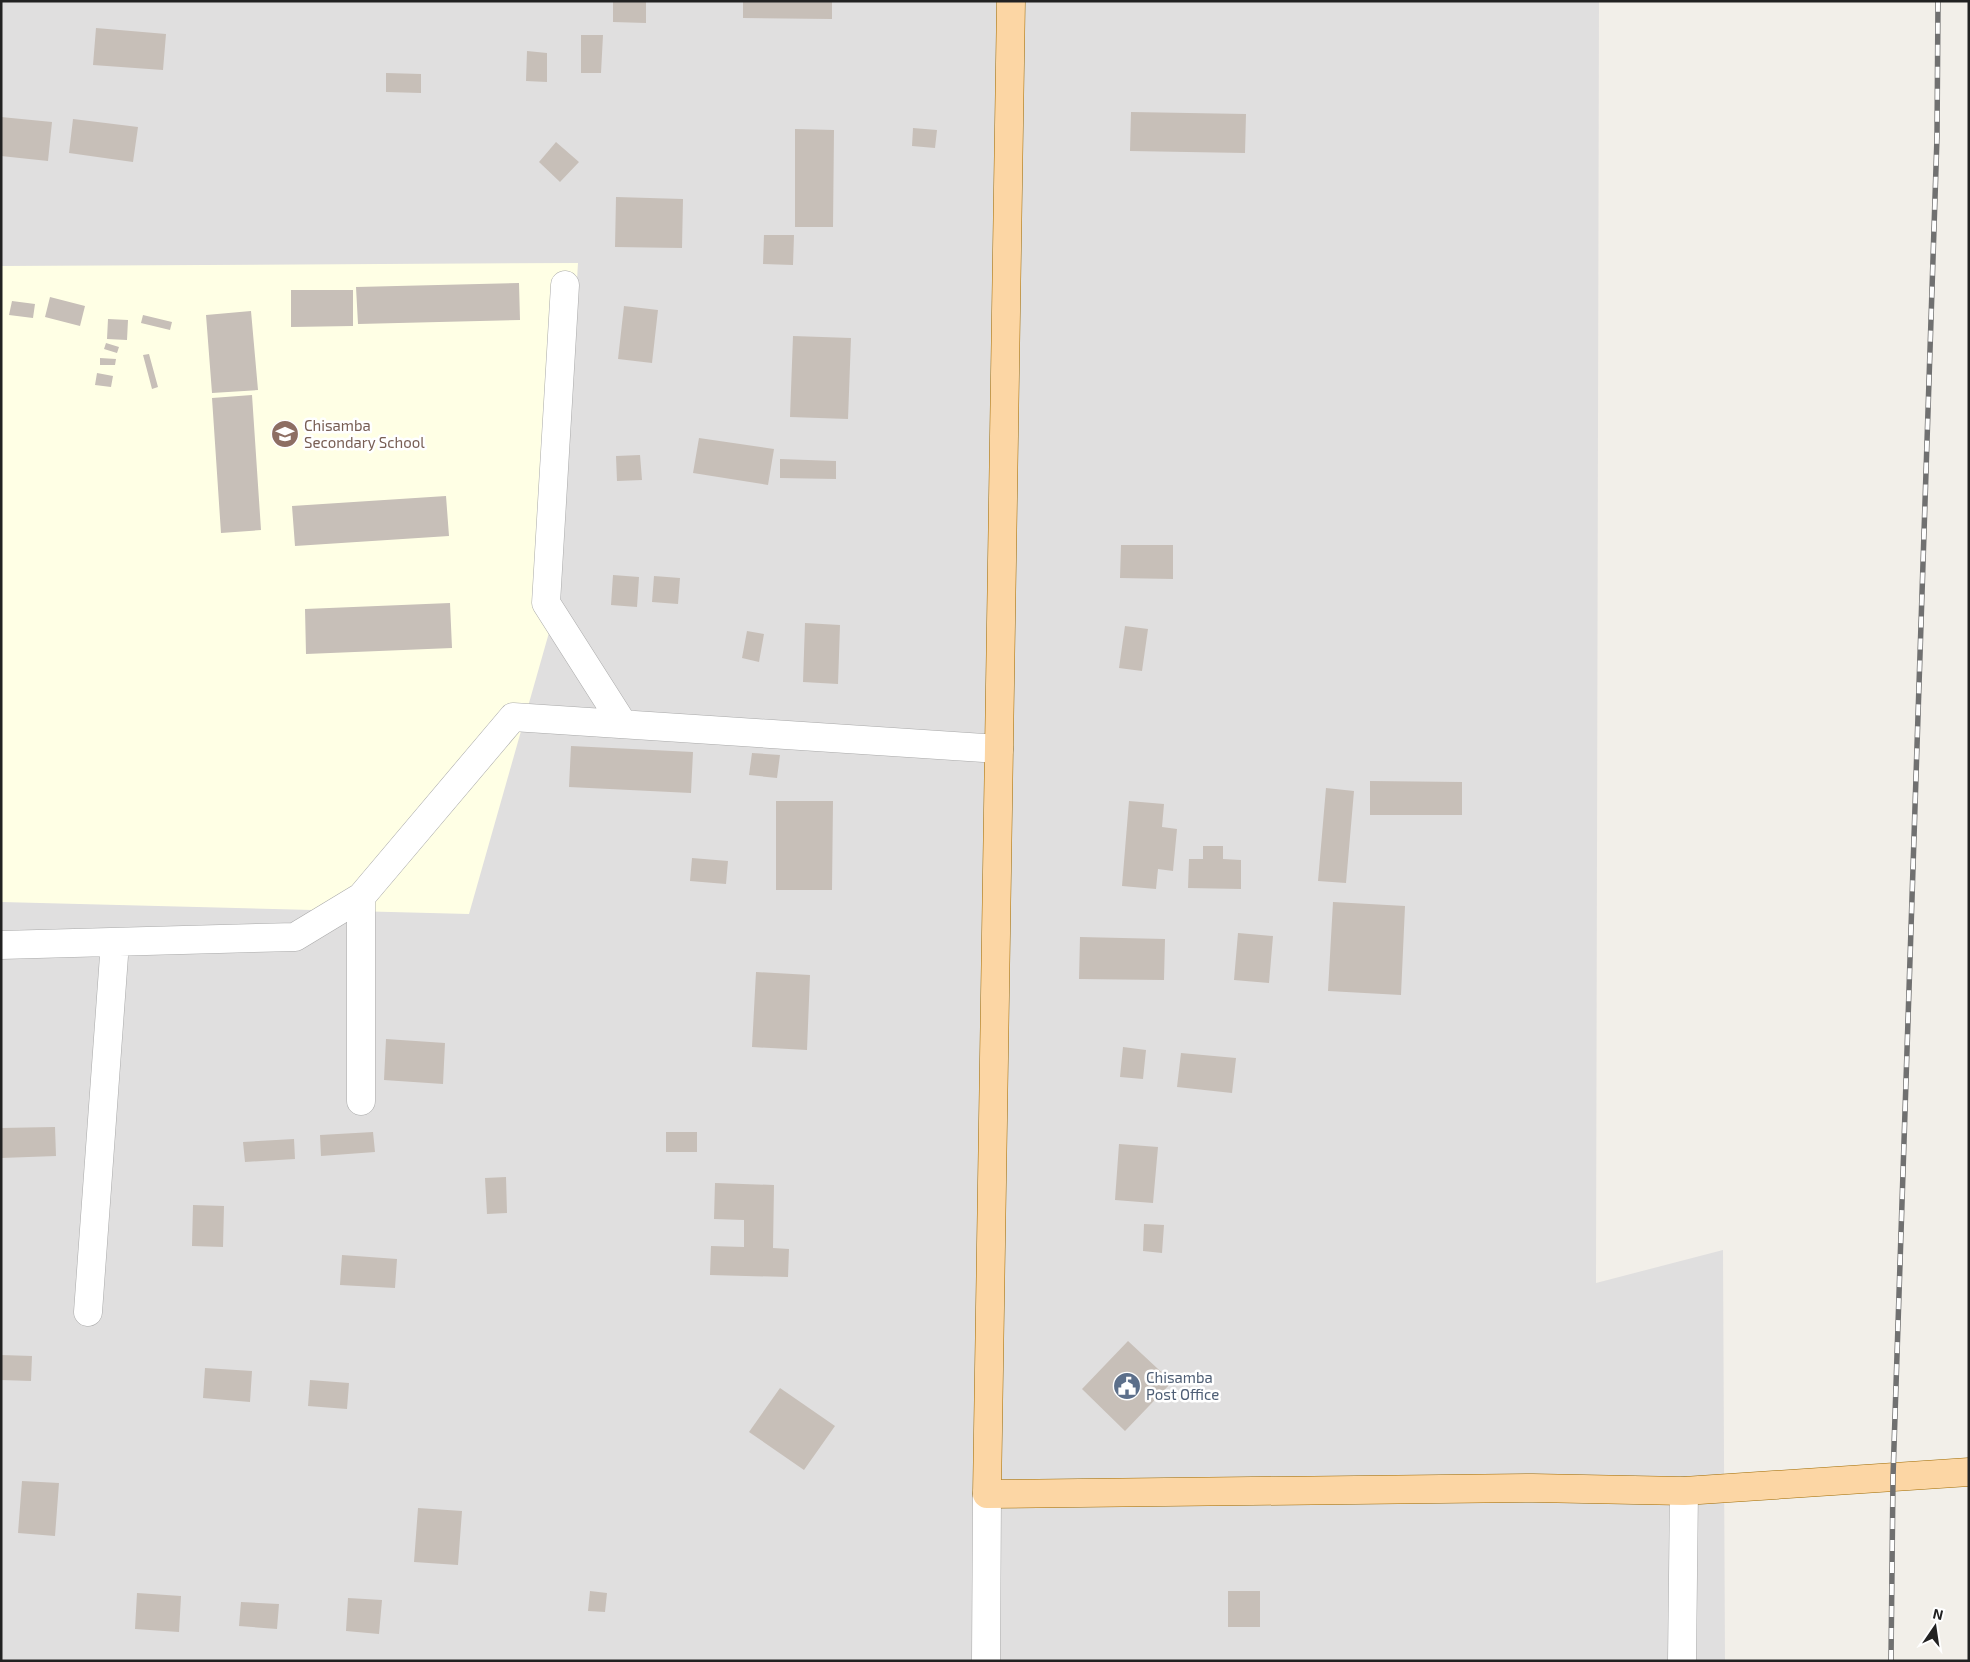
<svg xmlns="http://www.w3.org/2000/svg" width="1970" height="1662" font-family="'Exo 2',sans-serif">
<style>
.residential{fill:#e0dfdf}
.education{fill:#ffffe5}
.building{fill:#c7bfb8}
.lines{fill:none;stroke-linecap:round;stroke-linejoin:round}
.minor-casing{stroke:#a9a9a9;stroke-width:29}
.major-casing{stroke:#a06b00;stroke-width:29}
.minor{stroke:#fff;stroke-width:28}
.major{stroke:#fcd6a4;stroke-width:28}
.rail-casing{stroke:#707070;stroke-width:5.5}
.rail{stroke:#fff;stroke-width:4;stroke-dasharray:11;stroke-linecap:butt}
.labels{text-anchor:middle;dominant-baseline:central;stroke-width:5;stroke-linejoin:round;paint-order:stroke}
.education-label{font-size:15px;fill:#785e54;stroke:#fff;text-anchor:start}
.service-label{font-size:15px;fill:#4e5e75;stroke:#fff;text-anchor:start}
</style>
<rect width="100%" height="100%" fill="#f2efe9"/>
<!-- residential -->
<path class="residential" d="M 1,1 L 1599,1 L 1596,1283 L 1723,1250 L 1725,1661 L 1,1661 Z"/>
<!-- education -->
<path class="education" d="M 578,263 L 558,601 L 469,914 L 1,902 L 1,266 Z"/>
<!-- building -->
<path class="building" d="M 613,1 L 646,1 L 646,23 L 613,22 Z
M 743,1 L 832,1 L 832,19 L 743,18 Z
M 96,28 L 166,34 L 163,70 L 93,65 Z
M 581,35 L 603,35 L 601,73 L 581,73 Z
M 527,51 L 547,53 L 547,82 L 526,81 Z
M 386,73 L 421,74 L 421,93 L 386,92 Z
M 1131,112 L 1246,114 L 1245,153 L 1130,151 Z
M 1,117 L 52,122 L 48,161 L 1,156 Z
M 73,119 L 138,127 L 133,162 L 69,153 Z
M 913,128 L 937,130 L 935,148 L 912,146 Z
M 795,129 L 834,130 L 833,227 L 795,227 Z
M 556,142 L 579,162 L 560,182 L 539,162 Z
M 616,197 L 683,199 L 682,248 L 615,247 Z
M 764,235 L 794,235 L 793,265 L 763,264 Z
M 519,283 L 520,320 L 358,324 L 356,287 Z
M 291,290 L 353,290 L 353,326 L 291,327 Z
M 50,297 L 85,306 L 80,326 L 45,317 Z
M 12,301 L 35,304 L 33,318 L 9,315 Z
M 624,306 L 658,310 L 652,363 L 618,359 Z
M 251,311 L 258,390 L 212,393 L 206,315 Z
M 143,315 L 172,322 L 170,330 L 141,323 Z
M 108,319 L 128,320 L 127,340 L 107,339 Z
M 793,336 L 851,338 L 848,419 L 790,417 Z
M 106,343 L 119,347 L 117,353 L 104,349 Z
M 149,354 L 158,387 L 152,389 L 143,355 Z
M 100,358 L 116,359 L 115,365 L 100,365 Z
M 97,373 L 113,376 L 111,387 L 95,385 Z
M 252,395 L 261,530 L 221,533 L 212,398 Z
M 699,438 L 774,449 L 768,485 L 693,473 Z
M 640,455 L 642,480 L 617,481 L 616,456 Z
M 780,459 L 836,461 L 836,479 L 780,478 Z
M 446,496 L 449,536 L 295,546 L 292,506 Z
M 1121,545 L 1173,545 L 1173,579 L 1120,578 Z
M 613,575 L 639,577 L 637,607 L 611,605 Z
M 654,576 L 680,578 L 678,604 L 652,602 Z
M 450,603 L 452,648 L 306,654 L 305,609 Z
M 805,623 L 840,625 L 838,684 L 803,682 Z
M 1125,626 L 1148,629 L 1142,671 L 1119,668 Z
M 747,631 L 764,634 L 759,662 L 742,658 Z
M 571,746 L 693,752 L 691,793 L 569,787 Z
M 752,753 L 780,755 L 777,778 L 749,775 Z
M 1370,781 L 1462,782 L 1462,815 L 1370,815 Z
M 1326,788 L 1354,791 L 1346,883 L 1318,881 Z
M 776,801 L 833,801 L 832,890 L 776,890 Z
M 1129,801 L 1164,804 L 1162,827 L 1177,829 L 1173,871 L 1158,869 L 1156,889 L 1122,886 Z
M 1203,846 L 1223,846 L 1223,859 L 1241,860 L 1241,889 L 1188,888 L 1189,859 L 1203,859 Z
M 692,858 L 728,861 L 726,884 L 690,881 Z
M 1333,902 L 1405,906 L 1401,995 L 1328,991 Z
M 1238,933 L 1273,936 L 1269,983 L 1234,980 Z
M 1080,937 L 1165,939 L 1164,980 L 1079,979 Z
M 756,972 L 810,975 L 807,1050 L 752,1047 Z
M 386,1039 L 445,1043 L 443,1084 L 384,1080 Z
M 1123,1047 L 1146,1050 L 1143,1079 L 1120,1077 Z
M 1181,1053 L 1236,1058 L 1232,1093 L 1177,1087 Z
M 55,1127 L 56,1156 L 1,1158 L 1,1128 Z
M 373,1132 L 375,1152 L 321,1156 L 320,1135 Z
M 666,1132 L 697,1132 L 697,1152 L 666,1152 Z
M 294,1139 L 295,1159 L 245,1162 L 243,1142 Z
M 1119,1144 L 1158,1147 L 1153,1203 L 1115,1200 Z
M 506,1177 L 507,1213 L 487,1214 L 485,1178 Z
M 715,1183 L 774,1185 L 773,1248 L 789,1249 L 788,1277 L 710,1275 L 711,1246 L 744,1247 L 744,1220 L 714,1219 Z
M 193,1205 L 224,1206 L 223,1247 L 192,1246 Z
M 1144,1224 L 1164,1225 L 1162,1253 L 1143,1251 Z
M 342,1255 L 397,1259 L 395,1288 L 340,1285 Z
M 1128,1341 L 1172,1382 L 1125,1431 L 1082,1389 Z
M 1,1355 L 32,1356 L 31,1381 L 1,1380 Z
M 205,1368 L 252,1371 L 250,1402 L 203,1398 Z
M 310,1380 L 349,1383 L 347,1409 L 308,1406 Z
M 780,1388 L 835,1426 L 804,1470 L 749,1432 Z
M 22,1481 L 59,1483 L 55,1536 L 18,1533 Z
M 418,1508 L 462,1511 L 458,1565 L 414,1562 Z
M 590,1591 L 607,1593 L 605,1612 L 588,1611 Z
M 1228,1591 L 1260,1591 L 1260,1627 L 1228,1627 Z
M 137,1593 L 181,1596 L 179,1632 L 135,1629 Z
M 348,1598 L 382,1600 L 379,1634 L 346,1631 Z
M 241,1602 L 279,1604 L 277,1629 L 239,1626 Z"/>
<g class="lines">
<!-- minor casing -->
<g class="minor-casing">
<path id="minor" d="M 565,285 L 546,603 L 623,724
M 1,945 L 295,937 L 361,897 L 513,717 L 999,749
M 361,1101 L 361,897
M 88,1312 L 115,942
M 986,1661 L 987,1494
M 1682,1661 L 1684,1491"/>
</g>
<!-- major casing -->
<g class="major-casing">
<path id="major" d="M 1011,1 L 987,1494 L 1533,1488 L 1684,1491 L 1969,1472"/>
</g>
<!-- minor -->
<use href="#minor" class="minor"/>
<!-- major -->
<use href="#major" class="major"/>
<!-- rail casing -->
<g class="rail-casing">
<path id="rail" d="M 1891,1661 L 1893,1477 L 1937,137 L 1938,1"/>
</g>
<!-- rail -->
<use href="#rail" class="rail"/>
</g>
<!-- icons -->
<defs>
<g id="school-disc" transform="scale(1.4375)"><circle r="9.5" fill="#8d6e63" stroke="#fff"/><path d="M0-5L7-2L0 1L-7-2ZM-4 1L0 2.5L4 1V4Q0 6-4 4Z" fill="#fff"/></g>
<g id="civic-disc" transform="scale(1.4375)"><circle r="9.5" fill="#5c6f8a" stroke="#fff"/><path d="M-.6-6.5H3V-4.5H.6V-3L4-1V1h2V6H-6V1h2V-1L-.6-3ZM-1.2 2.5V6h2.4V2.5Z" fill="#fff"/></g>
</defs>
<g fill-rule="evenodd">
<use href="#school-disc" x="285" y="434"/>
<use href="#civic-disc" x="1127" y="1386"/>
</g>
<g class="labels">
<!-- education labels -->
<g class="education-label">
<text x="304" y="425">Chisamba<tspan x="304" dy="17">Secondary School</tspan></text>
</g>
<!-- service labels -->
<g class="service-label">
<text x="1146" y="1377">Chisamba<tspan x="1146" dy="17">Post Office</tspan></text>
</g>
</g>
<!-- border -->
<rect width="1970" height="1662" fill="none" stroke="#222222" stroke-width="5"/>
<!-- north arrow -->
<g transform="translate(1935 1627) rotate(13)" stroke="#ffffff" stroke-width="4" paint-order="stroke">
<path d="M0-4L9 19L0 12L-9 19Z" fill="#222222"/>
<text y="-8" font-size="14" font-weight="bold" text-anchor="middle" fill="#222222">N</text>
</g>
</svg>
